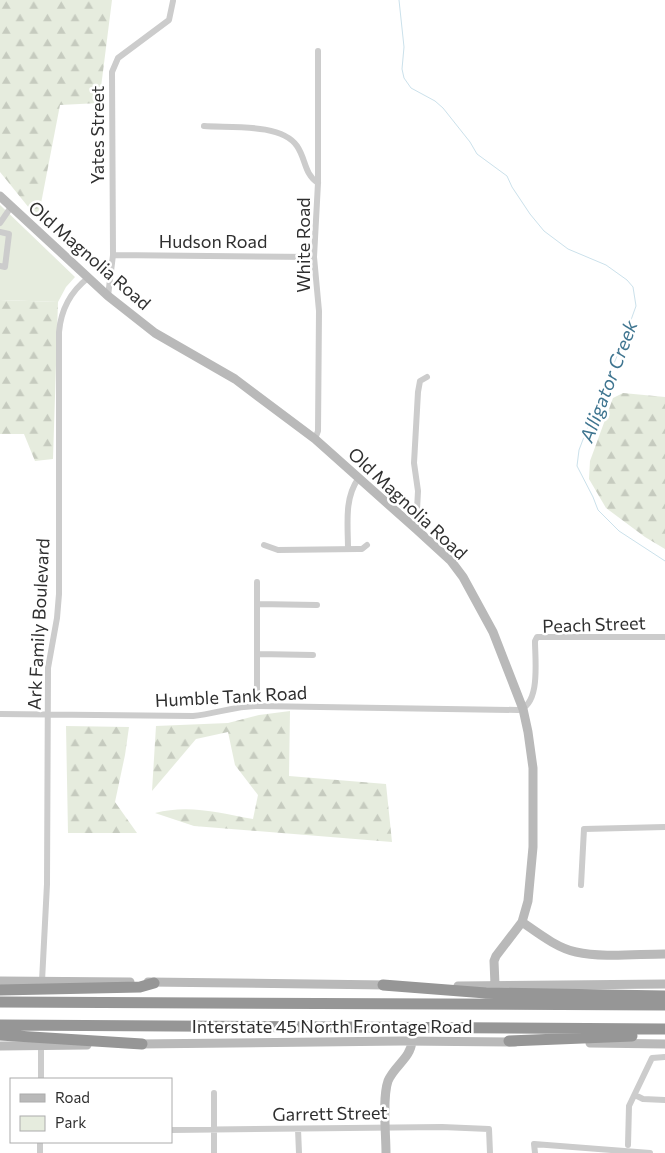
<svg xmlns="http://www.w3.org/2000/svg" width="665" height="1153" font-family="Commissioner,sans-serif">
<style>
.forest{fill:url(#forest-firs)}
.park{fill:#e6ecde}
.lines{fill:none;stroke-linecap:round;stroke-linejoin:round}
.stream{stroke:#cbe1eb;stroke-width:1}
.street{stroke:#ccc;stroke-width:6}
.secondary{stroke:#b9b9b9;stroke-width:9}
.highway{stroke:#969696;stroke-width:11}
.labels{text-anchor:middle;dominant-baseline:central;stroke-width:5;stroke-linejoin:round;paint-order:stroke}
.street-label{font-size:18px;fill:#2f2f2f;stroke:#fff}
.water-label{font-size:19px;font-style:italic;fill:#3f7590;stroke:#fff}
</style>
<defs>
<pattern id="forest-firs" width="22" height="20" patternUnits="userSpaceOnUse" patternTransform="scale(1.25)"><rect width="22" height="20" fill="#e6ecde"/><path d="M5 1l3.5 6h-7zM16 11l3.5 6h-7z" fill="#c6cbbf"/></pattern>
</defs>
<rect width="100%" height="100%" fill="#fff"/>
<!-- forest -->
<path class="forest" d="M 0,0 L 112,0 L 99,103 L 60,105 L 38,219 L 0,172 Z
M 0,300 L 58,302 L 53,459 L 35,461 L 24,434 L 0,434 Z
M 623,393 L 665,397 L 665,549 L 645,537 L 606,508 L 589,479 L 590,461 L 613,398 Z
M 290,711 L 289,776 L 386,784 L 392,842 L 194,826 L 155,813 C 189,804 219,813 253,819 L 258,795 L 235,765 L 228,732 L 196,739 L 152,791 L 156,726 L 228,723 L 259,715 Z
M 66,726 L 129,727 L 125,755 L 115,802 L 137,833 L 68,833 Z"/>
<!-- park -->
<path class="park" d="M 0,205 L 75,277 L 66,287 L 58,302 L 0,300 Z"/>
<g class="lines">
<!-- stream -->
<path class="stream" d="M 399,0 L 404,47 L 402,69 L 404,78 L 411,88 L 435,101 L 443,108 L 470,142 L 477,154 L 507,176 L 512,187 L 530,214 L 544,231 L 568,249 L 606,265 L 627,280 L 633,287 L 636,306 L 622,345 L 600,395 L 579,450 L 577,466 L 593,497 L 598,510 L 619,531 L 665,561"/>
<!-- street -->
<path class="street" d="M 204,126 C 230,128 281,123 297,146 C 306,159 304,174 318,183
M 0,223 L 11,207
M 0,232 L 9,234 L 5,267 L 0,266
M 113,255 L 314,257
M 108,296 L 113,255 L 112,72 L 118,58 L 169,20 L 173,1
M 315,439 L 318,431 L 319,311 L 314,257 L 318,183 L 318,51
M 416,529 L 418,491 L 414,463 L 418,392 L 420,381 L 427,377
M 264,545 L 278,550 L 358,549 L 362,549 L 367,545
M 348,549 C 348,525 344,499 358,479
M 257,582 L 257,706
M 257,604 L 317,605
M 258,654 L 313,655
M 0,714 L 193,716 C 215,714 235,706 257,706 L 518,710 C 541,705 535,660 535,641 L 537,637 L 665,637
M 581,885 L 584,829 L 665,827
M 42,981 L 47,884 L 48,668 L 57,618 L 59,594 L 59,332 C 61,309 70,292 88,278
M 41,1079 L 41,1046
M 635,1095 L 643,1099 L 665,1100
M 298,1129 L 299,1153
M 171,1130 L 442,1127 L 489,1129 L 490,1153
M 628,1145 L 629,1106 L 652,1058 L 665,1057
M 40,1153 L 40,1142
M 214,1153 L 214,1093
M 535,1153 L 534,1144 L 650,1153"/>
<!-- secondary -->
<path class="secondary" d="M 0,196 L 108,296 L 155,333 L 235,379 L 315,439 L 416,529 L 451,561 L 463,577 L 493,632 L 523,709 L 528,732 L 533,768 L 533,847 L 528,901 L 522,922 C 538,933 557,948 576,952 C 602,958 638,954 665,954
M 0,981 L 130,982
M 148,982 L 387,985
M 495,985 L 494,961 L 496,956 L 522,922
M 458,986 L 665,984
M 590,1043 L 665,1044
M 138,1044 L 403,1041 L 515,1042
M 0,1046 L 87,1045
M 386,1153 C 386,1134 382,1098 388,1081 C 394,1066 411,1058 412,1041"/>
<!-- highway -->
<path class="highway" d="M 383,985 L 486,993 L 665,996
M 0,990 L 140,987 L 154,983
M 0,1002 L 665,1005
M 0,1025 L 665,1029
M 0,1035 L 142,1044
M 509,1041 L 632,1036"/>
</g>
<g class="labels">
<!-- street labels -->
<g class="street-label">
<text transform="translate(97 135) rotate(-90)">Yates Street</text>
<text x="213" y="241">Hudson Road</text>
<text transform="translate(303 245) rotate(-90)">White Road</text>
<text transform="translate(90 255) rotate(41)">Old Magnolia Road</text>
<text transform="translate(408 503) rotate(43)">Old Magnolia Road</text>
<text transform="translate(38 624) rotate(-87)">Ark Family Boulevard</text>
<text transform="translate(594 624) rotate(-2)">Peach Street</text>
<text transform="translate(231 696) rotate(-3)">Humble Tank Road</text>
<text x="332" y="1026">Interstate 45 North Frontage Road</text>
<text transform="translate(330 1113) rotate(-1)">Garrett Street</text>
</g>
<!-- water labels -->
<g class="water-label">
<text transform="translate(608 381) rotate(-69)">Alligator Creek</text>
</g>
</g>
<!-- legend -->
<rect x="10" y="1078" width="162" height="65" fill="#ffffff" stroke="#acacac"/>
<rect x="20" y="1094" width="25" height="8" fill="#b9b9b9" stroke="#acacac"/>
<text x="55" y="1103" font-size="15" fill="#2f2f2f">Road</text>
<rect x="20" y="1116" width="25" height="15" fill="#e6ecde" stroke="#acacac"/>
<text x="55" y="1128" font-size="15" fill="#2f2f2f">Park</text>
</svg>
